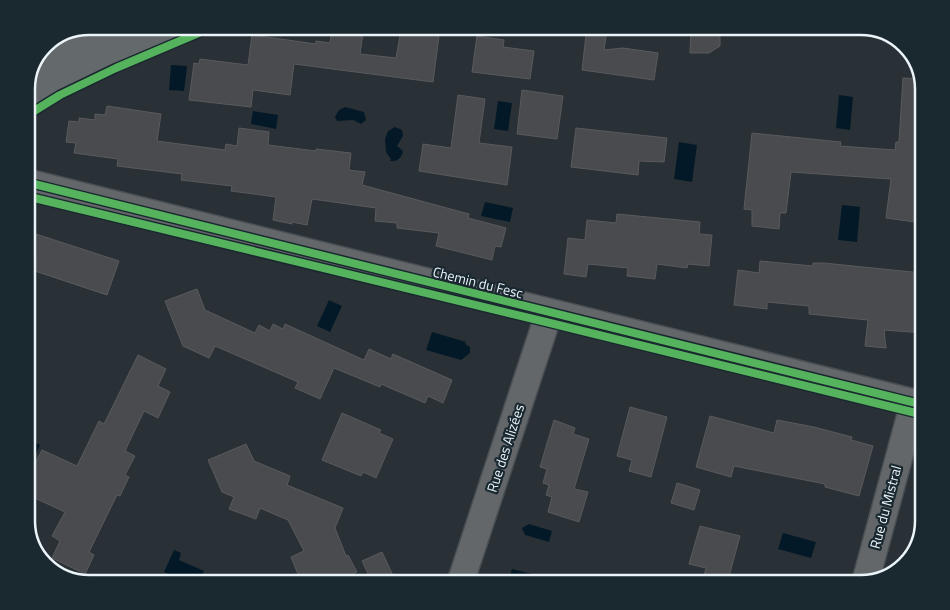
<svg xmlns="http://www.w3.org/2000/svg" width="950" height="610" font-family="'Titillium Web',sans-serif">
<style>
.water{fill:#041927}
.building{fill:#4a4b4e;stroke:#5a5a5d}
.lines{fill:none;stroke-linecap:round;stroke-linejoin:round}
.street-casing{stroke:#494f54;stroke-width:29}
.secondary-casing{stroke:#494f54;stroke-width:30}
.street{stroke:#636769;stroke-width:26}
.secondary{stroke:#64696c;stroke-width:28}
.cycleway-casing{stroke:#1a2830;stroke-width:11}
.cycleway{stroke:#56b35d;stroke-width:8}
.labels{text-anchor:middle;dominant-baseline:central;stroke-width:4.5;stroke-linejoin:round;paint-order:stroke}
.street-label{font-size:14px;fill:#ebf4f9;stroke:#1a2830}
.rim{fill:none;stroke:#ebf4f9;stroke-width:2.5}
</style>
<rect width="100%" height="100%" fill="#293136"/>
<!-- water -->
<path class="water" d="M 171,65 L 187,66 L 184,91 L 169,90 Z
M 839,95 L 853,97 L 850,130 L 836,128 Z
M 498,101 L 512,103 L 508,131 L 494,129 Z
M 345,107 L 364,112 L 366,120 L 361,124 L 353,120 L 337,121 L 335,117 L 339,110 Z
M 253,111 L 278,115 L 276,129 L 251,124 Z
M 395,127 L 402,130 L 403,136 L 397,146 L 403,151 C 402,158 397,162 390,161 L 391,159 L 386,152 L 385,139 L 388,131 Z
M 679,142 L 697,145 L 692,182 L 674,179 Z
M 485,202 L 513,208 L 510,222 L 481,216 Z
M 842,205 L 860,207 L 857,242 L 838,240 Z
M 329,300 L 342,306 L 330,332 L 317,326 Z
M 432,332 L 466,342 L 465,344 L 470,347 L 470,353 L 461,360 L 426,350 Z
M 26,437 L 27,439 L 40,445 L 27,472 Z
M 529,524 L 552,531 L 549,542 L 525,535 L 522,528 Z
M 783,533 L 816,542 L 811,558 L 778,549 Z
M 174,550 L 181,553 L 179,560 L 204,571 L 198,584 L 189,584 L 164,572 Z
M 512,569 L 540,576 L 537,584 L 514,584 L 508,582 Z"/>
<!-- building -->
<path class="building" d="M 332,26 L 364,26 L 360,54 L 396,58 L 401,30 L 439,36 L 433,82 L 294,64 L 290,95 L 253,90 L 251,107 L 189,100 L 194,63 L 199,64 L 200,59 L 248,65 L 252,35 L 316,44 L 316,41 L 330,43 Z
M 587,26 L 607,29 L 604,50 L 623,48 L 658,53 L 654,80 L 582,70 Z
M 691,26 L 720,26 L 720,46 L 709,53 L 690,53 Z
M 477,36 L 504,40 L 503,47 L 534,51 L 530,79 L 472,72 Z
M 903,78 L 922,79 L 924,85 L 924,137 L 919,173 L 924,173 L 924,196 L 919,196 L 915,222 L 886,218 L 891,179 L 791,172 L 786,213 L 780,213 L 779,229 L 752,226 L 752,210 L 744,209 L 752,133 L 841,142 L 840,146 L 895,150 L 896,142 L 899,142 Z
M 522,90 L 563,96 L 557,139 L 517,134 Z
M 458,95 L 485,99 L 479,143 L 512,147 L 507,185 L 419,171 L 423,144 L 451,148 Z
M 107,106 L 161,114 L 157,141 L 225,150 L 226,144 L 237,146 L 239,128 L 269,132 L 268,145 L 316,151 L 316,149 L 351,153 L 349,170 L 365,172 L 362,185 L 469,214 L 468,218 L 506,228 L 501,247 L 495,246 L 492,260 L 436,246 L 439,233 L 397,228 L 397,223 L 375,221 L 376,208 L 312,199 L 307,225 L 292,222 L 292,224 L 273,220 L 276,197 L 231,191 L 232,186 L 181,180 L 182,174 L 117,166 L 118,159 L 74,153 L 76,143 L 66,142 L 69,121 L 79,122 L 79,118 L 95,120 L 95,114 L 105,115 Z
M 576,128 L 667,138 L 664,162 L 639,161 L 638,175 L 571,167 Z
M 617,214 L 700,222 L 699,234 L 712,235 L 709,266 L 688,264 L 687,268 L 657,264 L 655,279 L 627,276 L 628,268 L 588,264 L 586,277 L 564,274 L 568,238 L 585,240 L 587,220 L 616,223 Z
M 36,234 L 119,261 L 107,295 L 26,268 L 26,261 Z
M 760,261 L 813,266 L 813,263 L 824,263 L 922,273 L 921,293 L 924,293 L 924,333 L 884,330 L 886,348 L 865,346 L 868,320 L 809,314 L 809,306 L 767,302 L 767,309 L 734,305 L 738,270 L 759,273 Z
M 197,289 L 205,310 L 255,333 L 259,325 L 270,331 L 273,324 L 283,329 L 285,324 L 364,360 L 369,349 L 391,359 L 393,354 L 452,380 L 443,403 L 428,396 L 425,403 L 381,384 L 380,387 L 334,368 L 320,399 L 295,388 L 298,382 L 215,346 L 209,358 L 183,346 L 165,301 Z
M 138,355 L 166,369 L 158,386 L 170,392 L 158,418 L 144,411 L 125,451 L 135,456 L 125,475 L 129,477 L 120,496 L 117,495 L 89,552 L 94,555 L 85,574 L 52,558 L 60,541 L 52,536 L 65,512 L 26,494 L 26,480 L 42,450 L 77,466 L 99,421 L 104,424 Z
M 630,407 L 667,417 L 651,477 L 629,471 L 632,460 L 617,456 Z
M 342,413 L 381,430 L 379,433 L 393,439 L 376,478 L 363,472 L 361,476 L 322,460 Z
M 710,416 L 774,433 L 777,420 L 814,427 L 852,437 L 851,440 L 873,446 L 859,496 L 825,487 L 825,484 L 734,466 L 731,477 L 696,467 Z
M 554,420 L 575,428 L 573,434 L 589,439 L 574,489 L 588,492 L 579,522 L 548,512 L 552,497 L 546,495 L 549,485 L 543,483 L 547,469 L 540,467 Z
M 246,444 L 254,461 L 290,476 L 287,485 L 343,508 L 335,528 L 346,556 L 348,555 L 357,572 L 330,584 L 302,584 L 291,557 L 304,551 L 288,520 L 260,508 L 256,519 L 229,509 L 234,497 L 222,492 L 208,460 Z
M 677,483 L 700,490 L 694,510 L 671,503 Z
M 700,526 L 740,536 L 727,584 L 702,584 L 706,568 L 689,564 Z
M 382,552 L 397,584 L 373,584 L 362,561 Z"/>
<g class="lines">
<!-- street casing -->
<g class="street-casing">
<path id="street" d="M 26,182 L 924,405
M 865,583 L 914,402
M 460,584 L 549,313"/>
</g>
<!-- secondary casing -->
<g class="secondary-casing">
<path id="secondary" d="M 38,60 L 59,48 L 115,26
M 26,94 L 84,65 L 173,26"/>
</g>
<!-- street -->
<use href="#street" class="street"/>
<!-- secondary -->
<use href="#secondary" class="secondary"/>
<!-- cycleway casing -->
<g class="cycleway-casing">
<path id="cycleway" d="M 26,116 L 60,95 L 116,68 L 215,26
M 26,182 L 924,405
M 26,196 L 546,322 L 924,415"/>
</g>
<!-- cycleway -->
<use href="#cycleway" class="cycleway"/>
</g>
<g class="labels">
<!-- street labels -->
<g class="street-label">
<text transform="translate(478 282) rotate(14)">Chemin du Fesc</text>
<text transform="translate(505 448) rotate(-72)">Rue des Alizées</text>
<text transform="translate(885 507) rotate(-75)">Rue du Mistral</text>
</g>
</g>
<!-- crop -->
<path d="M0 0H950V610H0ZM89 35H861A54 54 0 0 1 915 89V521A54 54 0 0 1 861 575H89A54 54 0 0 1 35 521V89A54 54 0 0 1 89 35Z" fill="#1a2830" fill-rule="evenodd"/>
<path class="rim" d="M89 35H861A54 54 0 0 1 915 89V521A54 54 0 0 1 861 575H89A54 54 0 0 1 35 521V89A54 54 0 0 1 89 35Z"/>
</svg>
